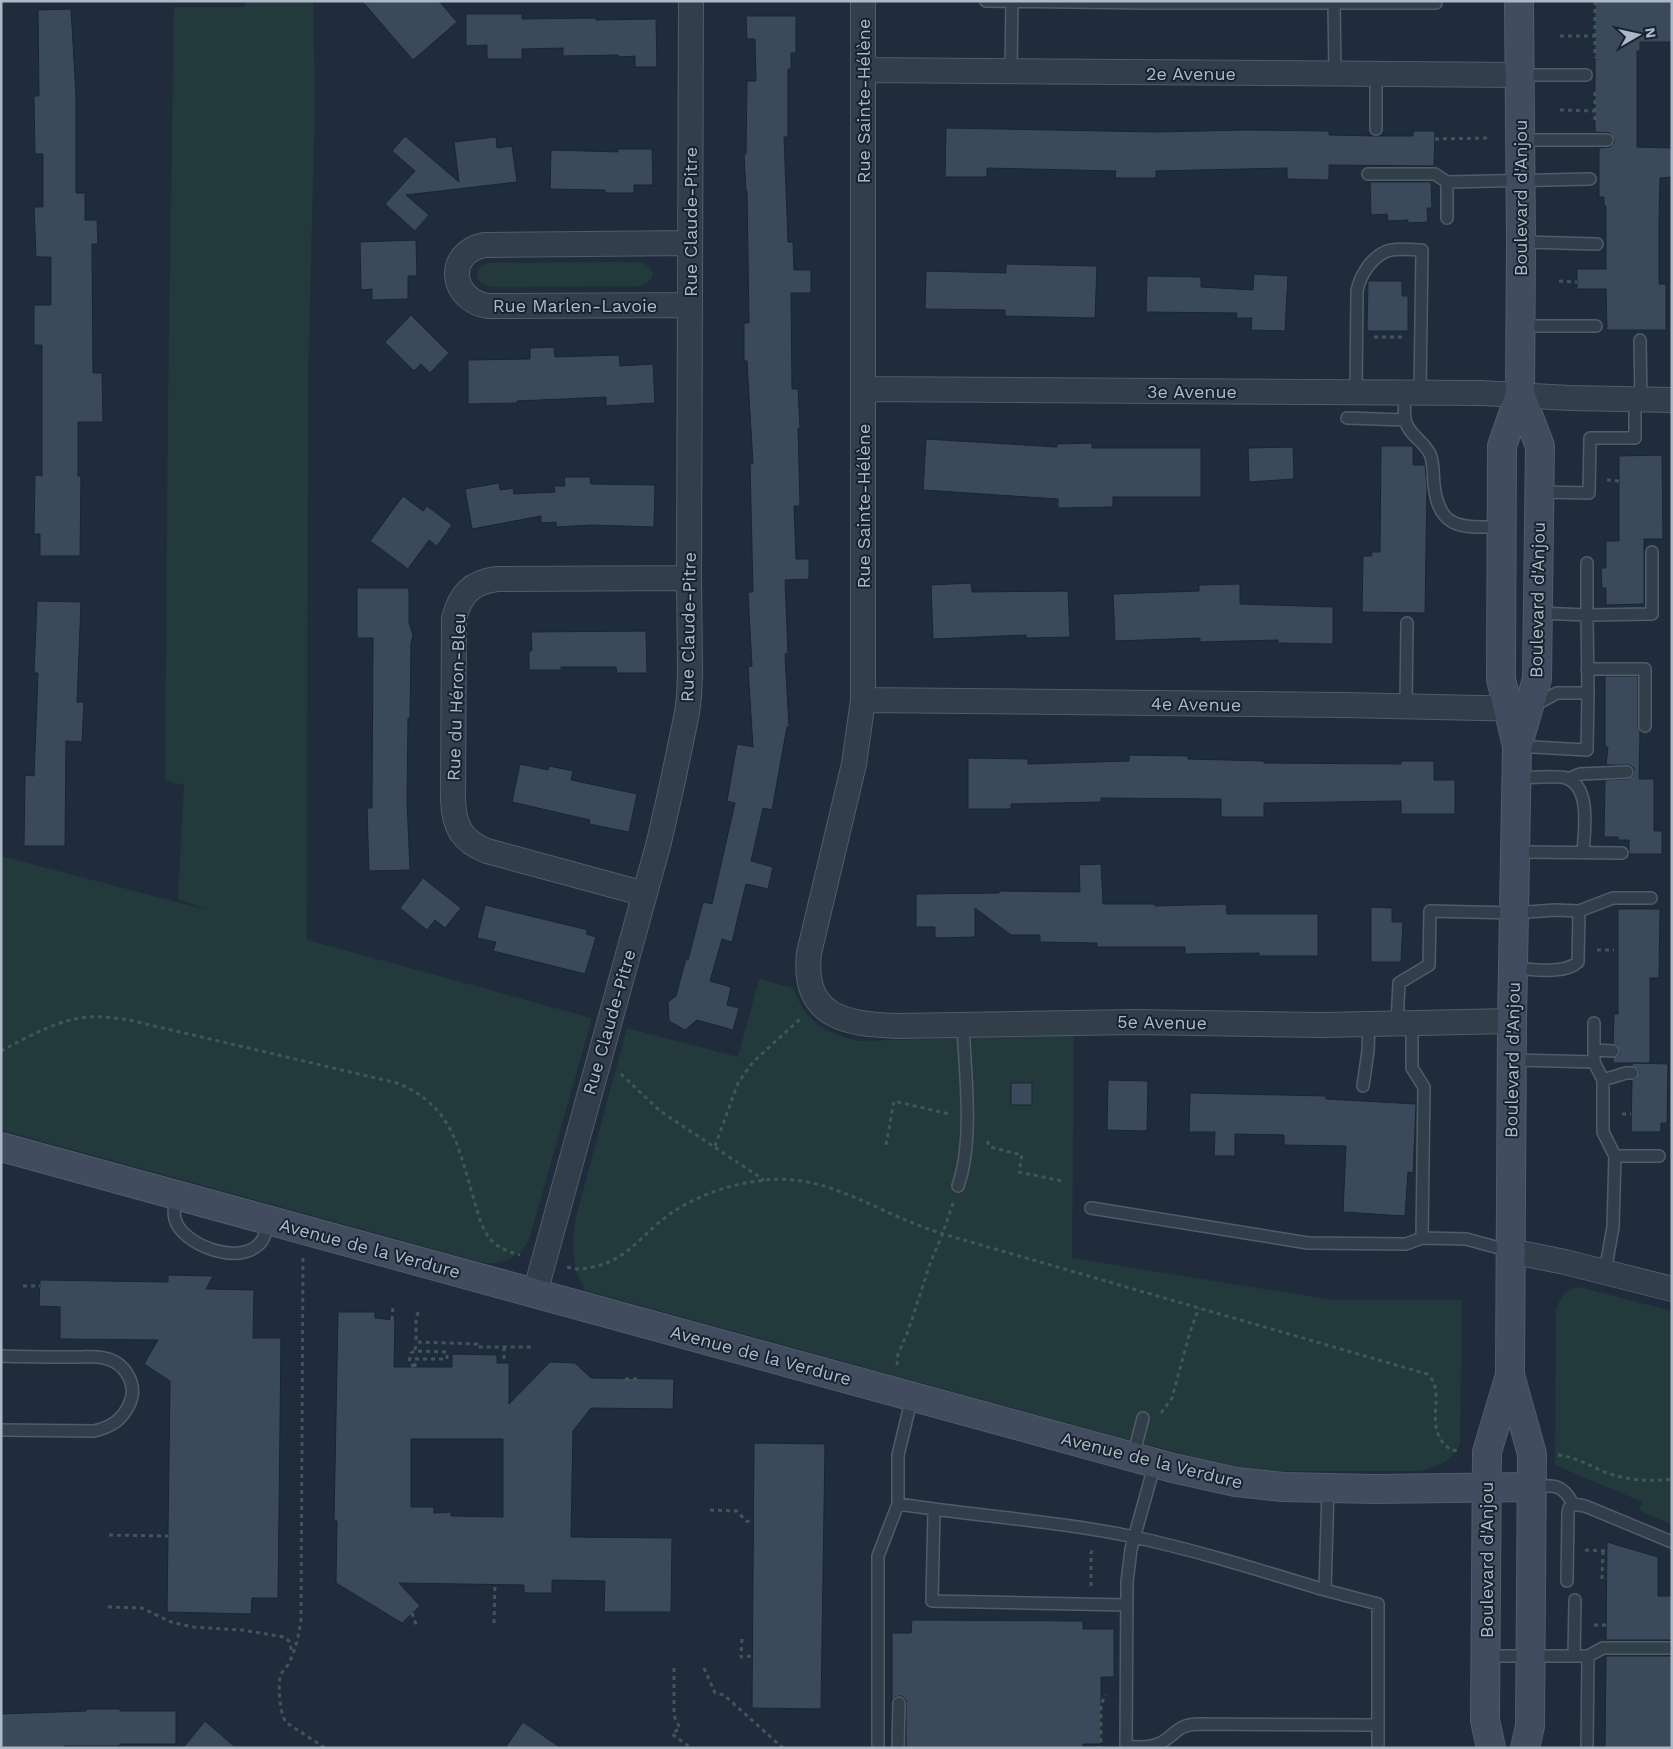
<svg xmlns="http://www.w3.org/2000/svg" width="1673" height="1749" font-family="'Work Sans',sans-serif">
<style>
.green{fill:#223a3c}
.building{fill:#3b4a5b;stroke:#1b2532;fill-rule:evenodd}
.lines{fill:none;stroke-linecap:round;stroke-linejoin:round}
.lane-casing{stroke:#515c69;stroke-width:14}
.street-casing{stroke:#515c69;stroke-width:26}
.secondary-casing{stroke:#515c69;stroke-width:30}
.path{stroke:#3f5759;stroke-width:3;stroke-dasharray:4 4;stroke-linecap:butt}
.lane{stroke:#333e4b;stroke-width:11}
.street{stroke:#333e4b;stroke-width:24}
.secondary{stroke:#414d5e;stroke-width:28}
.labels{text-anchor:middle;dominant-baseline:central;stroke-width:4;stroke-linejoin:round;paint-order:stroke}
.street-label{font-size:18px;fill:#aeb9c7;stroke:#192330}
</style>
<rect width="100%" height="100%" fill="#202c3b"/>
<!-- green -->
<path class="green" d="M 246,1 L 313,1 L 315,102 L 308,380 L 307,940 L 592,1018 L 529,1240 C 518,1257 506,1264 485,1263 L 1,1130 L 1,856 L 211,911 L 178,899 L 184,785 L 165,780 L 168,402 L 174,7 L 245,7 Z
M 639,262 C 656,266 658,280 641,286 L 491,287 C 475,282 471,271 487,263 Z
M 759,979 L 793,988 C 806,1022 825,1033 859,1041 L 1074,1035 L 1072,1258 L 1333,1300 L 1462,1300 L 1460,1444 C 1451,1462 1439,1466 1420,1471 L 1275,1471 L 1245,1468 L 1199,1458 L 1115,1436 L 584,1290 C 583,1283 580,1280 578,1275 C 571,1258 573,1235 576,1217 L 627,1028 L 738,1057 Z
M 1579,1287 L 1672,1311 L 1672,1525 L 1639,1510 L 1642,1502 L 1555,1465 L 1556,1311 C 1560,1297 1564,1290 1579,1287 Z"/>
<!-- building -->
<path class="building" d="M 362,1 L 439,1 L 457,22 L 413,60 Z
M 1595,1 L 1672,1 L 1672,42 L 1640,42 L 1640,51 L 1637,51 L 1637,147 L 1672,148 L 1672,177 L 1660,178 L 1659,223 L 1659,284 L 1666,284 L 1666,330 L 1607,330 L 1606,289 L 1577,289 L 1577,269 L 1606,269 L 1606,206 L 1604,206 L 1604,197 L 1599,197 L 1599,148 L 1610,147 L 1614,143 L 1614,140 L 1610,133 L 1595,132 Z
M 71,9 L 76,96 L 76,193 L 85,193 L 85,220 L 97,220 L 98,244 L 92,244 L 93,373 L 102,373 L 103,422 L 78,422 L 78,476 L 81,476 L 80,556 L 40,556 L 40,534 L 34,534 L 35,475 L 42,476 L 42,345 L 34,345 L 34,305 L 51,305 L 51,257 L 36,257 L 34,207 L 43,207 L 43,154 L 35,154 L 34,96 L 39,96 L 38,10 Z
M 466,14 L 522,14 L 522,19 L 596,18 L 596,20 L 656,19 L 657,67 L 635,67 L 635,56 L 619,57 L 618,55 L 563,56 L 563,48 L 522,49 L 522,59 L 487,59 L 487,45 L 466,46 Z
M 746,16 L 796,16 L 796,53 L 791,53 L 791,69 L 788,69 L 788,137 L 784,137 L 788,242 L 793,242 L 794,270 L 811,270 L 811,293 L 791,293 L 792,389 L 798,389 L 800,428 L 798,428 L 800,506 L 794,506 L 796,559 L 809,559 L 809,579 L 785,580 L 788,653 L 785,654 L 789,727 L 787,727 L 772,810 L 763,808 L 751,861 L 773,867 L 768,889 L 746,884 L 732,942 L 722,939 L 710,981 L 731,987 L 727,1005 L 739,1008 L 733,1030 L 697,1020 L 685,1030 L 669,1021 L 668,1002 L 676,996 L 686,959 L 688,960 L 703,902 L 712,904 L 735,803 L 727,801 L 737,744 L 753,747 L 748,667 L 752,666 L 748,592 L 753,592 L 750,464 L 753,464 L 747,361 L 744,361 L 744,323 L 749,323 L 747,191 L 746,191 L 744,154 L 746,154 L 747,81 L 756,81 L 755,39 L 747,39 Z
M 946,128 L 1157,132 L 1247,130 L 1329,131 L 1329,135 L 1376,136 L 1413,136 L 1413,131 L 1435,131 L 1434,166 L 1329,165 L 1329,180 L 1287,179 L 1287,168 L 1156,171 L 1156,178 L 1115,178 L 1116,171 L 987,168 L 987,177 L 945,177 Z
M 405,136 L 459,182 L 454,142 L 496,137 L 497,148 L 512,146 L 517,182 L 406,195 L 429,215 L 415,231 L 385,204 L 415,171 L 392,151 Z
M 618,149 L 652,149 L 653,185 L 634,185 L 634,193 L 605,193 L 605,190 L 550,189 L 551,150 L 618,152 Z
M 1370,182 L 1431,182 L 1432,208 L 1427,208 L 1428,222 L 1408,223 L 1408,220 L 1388,221 L 1387,214 L 1371,215 Z
M 416,240 L 417,276 L 408,276 L 408,299 L 372,300 L 372,289 L 361,290 L 360,242 Z
M 1006,264 L 1097,266 L 1095,318 L 1005,316 L 1005,310 L 925,309 L 926,271 L 1006,273 Z
M 1254,274 L 1288,276 L 1285,331 L 1251,330 L 1252,318 L 1236,318 L 1237,313 L 1146,312 L 1147,276 L 1201,277 L 1201,287 L 1253,290 Z
M 1368,281 L 1402,281 L 1402,296 L 1408,296 L 1408,331 L 1367,331 Z
M 411,315 L 449,353 L 430,373 L 421,364 L 414,371 L 385,342 Z
M 554,347 L 555,357 L 619,355 L 620,366 L 653,364 L 655,403 L 606,406 L 606,397 L 517,401 L 517,403 L 468,404 L 468,360 L 530,359 L 530,348 Z
M 926,439 L 1057,447 L 1057,444 L 1092,443 L 1092,448 L 1201,448 L 1201,497 L 1113,497 L 1113,507 L 1058,508 L 1058,499 L 923,490 Z
M 1381,446 L 1413,446 L 1413,465 L 1425,465 L 1427,487 L 1425,613 L 1362,612 L 1363,556 L 1372,556 L 1371,552 L 1380,552 Z
M 1293,447 L 1294,479 L 1249,482 L 1248,448 Z
M 1662,455 L 1663,539 L 1644,539 L 1644,604 L 1606,605 L 1606,588 L 1602,588 L 1601,568 L 1606,568 L 1606,541 L 1619,541 L 1619,456 Z
M 564,477 L 590,477 L 591,484 L 655,485 L 654,527 L 592,525 L 556,527 L 556,522 L 541,523 L 541,516 L 472,529 L 465,489 L 499,483 L 500,490 L 513,488 L 514,494 L 555,492 L 554,486 L 565,486 Z
M 403,496 L 423,511 L 427,506 L 452,525 L 437,546 L 429,540 L 408,569 L 370,541 Z
M 971,583 L 972,592 L 1068,591 L 1070,637 L 1026,638 L 1026,635 L 933,639 L 931,585 Z
M 1240,584 L 1240,604 L 1333,607 L 1333,644 L 1278,643 L 1278,640 L 1200,642 L 1200,638 L 1115,641 L 1113,594 L 1199,591 L 1199,585 Z
M 357,588 L 409,588 L 409,623 L 413,635 L 411,643 L 410,718 L 408,718 L 407,801 L 410,870 L 369,871 L 367,808 L 372,808 L 373,638 L 357,638 Z
M 37,601 L 81,602 L 77,702 L 84,702 L 82,742 L 66,741 L 65,846 L 24,846 L 25,775 L 34,776 L 38,673 L 34,673 Z
M 646,631 L 647,673 L 617,673 L 616,667 L 561,667 L 561,670 L 529,670 L 529,652 L 532,650 L 531,632 Z
M 1605,676 L 1638,676 L 1638,726 L 1640,731 L 1639,779 L 1654,779 L 1654,831 L 1662,831 L 1662,854 L 1629,854 L 1629,840 L 1618,840 L 1618,837 L 1604,837 L 1605,780 L 1628,779 L 1633,776 L 1634,772 L 1634,768 L 1630,765 L 1606,765 L 1608,747 L 1605,747 Z
M 1129,755 L 1188,756 L 1188,759 L 1264,761 L 1264,763 L 1401,764 L 1401,761 L 1434,761 L 1434,780 L 1455,780 L 1455,814 L 1401,814 L 1401,801 L 1264,803 L 1264,817 L 1221,817 L 1221,799 L 1101,798 L 1101,802 L 1011,804 L 1011,809 L 968,809 L 968,758 L 1028,759 L 1028,764 L 1129,761 Z
M 520,764 L 548,770 L 549,766 L 573,771 L 571,780 L 637,794 L 629,832 L 589,824 L 590,820 L 512,802 Z
M 1101,864 L 1103,904 L 1155,904 L 1155,906 L 1226,904 L 1227,914 L 1318,914 L 1318,956 L 1259,956 L 1259,953 L 1185,954 L 1185,947 L 1097,947 L 1097,943 L 1040,942 L 1040,935 L 1011,935 L 975,908 L 975,937 L 935,938 L 935,927 L 916,927 L 916,894 L 999,893 L 999,891 L 1080,892 L 1079,865 Z
M 423,878 L 461,908 L 445,928 L 435,920 L 427,930 L 400,908 Z
M 485,905 L 588,930 L 586,934 L 596,937 L 585,974 L 493,951 L 496,942 L 477,938 Z
M 1371,907 L 1392,908 L 1392,922 L 1403,922 L 1401,962 L 1371,962 Z
M 1618,909 L 1660,909 L 1659,978 L 1650,978 L 1650,1063 L 1613,1063 L 1613,1058 L 1619,1055 L 1620,1051 L 1617,1045 L 1613,1044 L 1614,1014 L 1618,1014 Z
M 1632,1063 L 1668,1064 L 1667,1123 L 1661,1123 L 1661,1132 L 1631,1132 L 1632,1080 L 1636,1079 L 1639,1073 L 1638,1069 L 1632,1066 Z
M 1108,1080 L 1148,1081 L 1147,1131 L 1107,1130 Z
M 1011,1083 L 1032,1083 L 1032,1105 L 1011,1105 Z
M 1190,1093 L 1326,1096 L 1326,1099 L 1416,1104 L 1413,1173 L 1408,1172 L 1405,1216 L 1343,1212 L 1346,1146 L 1284,1145 L 1284,1135 L 1235,1134 L 1235,1156 L 1214,1156 L 1215,1132 L 1189,1132 Z
M 168,1275 L 213,1276 L 206,1289 L 254,1290 L 253,1338 L 281,1338 L 278,1598 L 252,1598 L 251,1614 L 167,1612 L 170,1381 L 144,1364 L 158,1340 L 60,1339 L 60,1307 L 39,1306 L 40,1280 L 168,1282 Z
M 338,1312 L 375,1312 L 375,1318 L 395,1320 L 394,1367 L 452,1367 L 452,1354 L 497,1355 L 497,1363 L 509,1363 L 509,1404 L 550,1362 L 575,1363 L 591,1378 L 674,1379 L 673,1409 L 591,1408 L 573,1431 L 571,1537 L 672,1538 L 671,1612 L 604,1612 L 605,1581 L 552,1580 L 552,1593 L 524,1593 L 524,1585 L 399,1583 L 420,1606 L 402,1623 L 336,1583 L 337,1521 L 334,1521 ZM 411,1439 L 503,1439 L 503,1517 L 451,1516 L 451,1512 L 434,1513 L 434,1507 L 411,1507 Z
M 754,1443 L 825,1444 L 821,1709 L 752,1708 Z
M 1607,1542 L 1658,1557 L 1658,1596 L 1672,1596 L 1672,1640 L 1606,1640 Z
M 912,1620 L 1083,1621 L 1083,1629 L 1114,1629 L 1114,1677 L 1101,1677 L 1101,1744 L 1083,1744 L 1083,1748 L 906,1748 L 906,1700 L 902,1696 L 899,1696 L 895,1697 L 892,1701 L 892,1633 L 911,1633 Z
M 1606,1656 L 1672,1656 L 1672,1748 L 1605,1748 Z
M 86,1709 L 120,1709 L 120,1711 L 176,1711 L 176,1744 L 120,1744 L 120,1746 L 64,1746 L 64,1748 L 1,1748 L 1,1714 L 86,1711 Z
M 205,1721 L 236,1748 L 183,1748 Z
M 523,1722 L 561,1748 L 505,1748 Z"/>
<g class="lines">
<!-- lane casing -->
<g class="lane-casing">
<path id="lane" d="M 986,1 L 1147,3 L 1147,1
M 1147,3 L 1334,3
M 1011,71 L 1012,2
M 1335,74 L 1334,3 L 1436,3 L 1436,1
M 1376,74 L 1376,129
M 1520,75 L 1586,75
M 1520,140 L 1607,140
M 1368,174 L 1435,174 L 1447,182 L 1590,179
M 1447,182 L 1447,218
M 1521,242 L 1597,244
M 1521,326 L 1596,326
M 1640,340 L 1641,399
M 1356,392 L 1357,291 C 1360,275 1373,254 1391,250 C 1401,248 1412,250 1422,250 L 1420,392
M 1405,393 C 1405,403 1402,418 1408,427 C 1413,437 1425,443 1430,454 C 1434,463 1433,475 1434,485 C 1439,531 1463,527 1501,527
M 1347,418 L 1405,420
M 1539,492 L 1589,493 L 1590,438 L 1635,438 L 1635,399
M 1587,563 L 1587,615 L 1652,614 L 1652,552
M 1538,613 L 1587,615 L 1588,693
M 1587,669 L 1645,669 L 1645,726
M 1406,707 L 1407,623
M 1517,746 L 1587,750 L 1588,693 L 1557,693 L 1533,706
M 1516,778 C 1528,778 1557,775 1566,778 C 1592,787 1584,832 1583,853
M 1568,779 L 1580,774 L 1627,772
M 1515,852 L 1622,853
M 1579,911 L 1613,898 L 1651,898
M 1397,1023 L 1399,983 L 1429,965 L 1430,911 L 1514,913 L 1555,910 L 1579,911 L 1578,962 C 1564,975 1532,969 1513,968
M 1412,1023 L 1412,1068 L 1424,1087 L 1422,1238 L 1466,1239 L 1510,1251
M 1594,1050 L 1613,1051
M 1512,1060 L 1594,1062 L 1603,1080 L 1603,1132 L 1615,1156 L 1613,1227 L 1605,1272
M 1594,1062 L 1594,1023
M 1603,1080 L 1626,1073 L 1632,1073
M 1363,1086 L 1368,1051 L 1369,1024
M 1615,1156 L 1659,1156
M 958,1186 C 974,1140 965,1073 963,1025
M 177,1195 C 174,1206 172,1216 178,1226 C 191,1247 238,1264 258,1245 C 265,1240 266,1229 269,1221
M 1091,1208 L 1308,1243 L 1406,1244 L 1422,1238
M 1,1356 C 25,1357 50,1357 74,1357 C 83,1357 95,1356 104,1358 C 125,1362 139,1385 129,1405 C 122,1420 111,1427 94,1431 L 1,1430
M 912,1397 L 898,1455 L 898,1504 L 934,1509
M 1133,1457 L 1143,1418
M 1532,1487 C 1553,1485 1562,1483 1573,1504
M 1328,1489 L 1325,1590 L 1378,1604 L 1378,1748
M 1567,1581 L 1568,1513 L 1569,1508 L 1573,1504 L 1585,1506 L 1672,1542
M 1127,1605 L 932,1601 L 934,1509 C 1001,1518 1068,1523 1134,1537 C 1199,1551 1262,1571 1325,1590
M 1485,1656 L 1588,1656 L 1603,1648 L 1672,1648
M 1574,1656 L 1575,1600
M 1126,1746 C 1137,1747 1148,1748 1158,1744 C 1175,1737 1174,1726 1196,1724 L 1378,1725
M 878,1748 L 878,1556 L 898,1504
M 898,1748 L 899,1703
M 1126,1748 L 1127,1582 L 1131,1549 L 1155,1463
M 1587,1748 L 1588,1656"/>
</g>
<!-- street casing -->
<g class="street-casing">
<path id="street" d="M 863,1 L 863,700 L 854,764 L 809,953 C 802,1017 845,1024 897,1026 L 1134,1022 L 1322,1025 L 1512,1021
M 863,70 L 1520,75
M 689,243 L 484,245 C 445,253 450,300 488,306 L 690,305
M 863,389 L 1481,393 L 1570,398 L 1672,400
M 863,700 L 1344,705 L 1526,709
M 645,894 L 487,851 C 462,841 454,827 453,800 L 454,619 C 460,594 472,582 497,579 L 689,578
M 1510,1251 L 1565,1262 L 1672,1289
M 535,1293 L 659,842 L 672,785 L 687,713 L 689,697 L 690,674 L 689,578 L 691,1"/>
</g>
<!-- secondary casing -->
<g class="secondary-casing">
<path id="secondary" d="M 1519,1 L 1521,242 L 1520,394 L 1502,446 L 1501,679 L 1517,746 L 1512,1021 L 1510,1375 L 1532,1454 L 1530,1726 L 1525,1748
M 1518,744 L 1537,679 L 1540,446 L 1520,394
M 1,1147 L 1173,1468 L 1236,1482 L 1283,1487 L 1375,1489 L 1532,1487
M 1491,1748 L 1485,1720 L 1487,1452 L 1510,1375"/>
</g>
<!-- path -->
<path class="path" d="M 1595,1 L 1595,58
M 1560,36 L 1595,36
M 1595,92 L 1595,121
M 1560,110 L 1595,111
M 1435,139 L 1487,138
M 1559,281 L 1577,282
M 1374,337 L 1403,337
M 1671,444 L 1672,444
M 1607,480 L 1619,481
M 1597,950 L 1614,950
M 1,1051 C 26,1038 53,1022 81,1018 C 97,1015 113,1018 129,1020 L 397,1083 C 455,1107 458,1149 475,1203 C 478,1215 483,1232 492,1241 C 499,1249 510,1252 520,1255
M 621,1074 L 660,1111 L 764,1180
M 1622,1114 L 1631,1114
M 987,1141 L 990,1147 L 1022,1155 L 1019,1172 L 1062,1181
M 886,1145 L 894,1101 L 949,1114
M 715,1146 L 738,1083 L 753,1062 L 800,1019
M 303,1258 L 301,1620 C 299,1634 296,1648 290,1661 C 288,1667 281,1671 280,1678 C 278,1688 280,1717 287,1723 L 325,1748
M 567,1267 C 576,1270 584,1269 593,1267 C 629,1260 645,1230 673,1212 C 700,1194 734,1183 766,1180 C 820,1174 865,1204 913,1223 C 929,1230 947,1235 964,1240 L 1427,1374 C 1447,1390 1424,1423 1445,1445 C 1449,1449 1454,1451 1459,1451
M 23,1286 L 40,1286
M 418,1312 L 416,1320 L 416,1342 L 477,1344 L 477,1347 L 534,1347
M 392,1320 L 393,1305
M 504,1347 L 504,1363
M 897,1365 L 898,1354 L 907,1334 L 931,1261 L 943,1233 L 953,1203
M 414,1367 L 409,1362 L 411,1353 L 415,1351
M 415,1367 L 415,1359 L 447,1359 L 447,1352 L 415,1351 L 416,1342
M 625,1379 L 640,1379
M 1161,1413 L 1172,1398 L 1190,1332 L 1199,1308
M 1558,1455 C 1575,1457 1587,1464 1602,1471 C 1624,1480 1649,1482 1672,1479
M 710,1510 L 737,1511 L 746,1521 L 753,1522
M 109,1535 L 168,1536
M 1585,1550 L 1607,1551
M 1603,1551 L 1602,1579 L 1606,1579
M 1091,1586 L 1091,1553 L 1094,1547
M 108,1607 L 142,1608 L 171,1622 L 193,1627 L 242,1630 L 284,1637 L 289,1641 L 292,1652
M 412,1613 L 417,1627
M 494,1623 L 495,1584
M 1594,1625 L 1606,1625
M 742,1639 L 741,1657 L 752,1656
M 674,1668 L 674,1716 L 680,1728 L 672,1734 L 691,1748
M 704,1668 L 715,1693 L 724,1695 L 783,1748
M 1097,1748 L 1100,1747 L 1101,1744 L 1101,1704 L 1106,1695"/>
<!-- lane -->
<use href="#lane" class="lane"/>
<!-- street -->
<use href="#street" class="street"/>
<!-- secondary -->
<use href="#secondary" class="secondary"/>
</g>
<g class="labels">
<!-- street labels -->
<g class="street-label">
<text x="1191" y="73">2e Avenue</text>
<text transform="translate(863 101) rotate(-90)">Rue Sainte-Hélène</text>
<text transform="translate(1520 198) rotate(-90)">Boulevard d'Anjou</text>
<text transform="translate(690 222) rotate(-90)">Rue Claude-Pitre</text>
<text x="575" y="305">Rue Marlen-Lavoie</text>
<text x="1192" y="391">3e Avenue</text>
<text transform="translate(863 506) rotate(-90)">Rue Sainte-Hélène</text>
<text transform="translate(1537 600) rotate(-89)">Boulevard d'Anjou</text>
<text transform="translate(688 627) rotate(-89)">Rue Claude-Pitre</text>
<text transform="translate(456 697) rotate(-88)">Rue du Héron-Bleu</text>
<text transform="translate(1196 704) rotate(1)">4e Avenue</text>
<text transform="translate(609 1022) rotate(-74)">Rue Claude-Pitre</text>
<text transform="translate(1162 1022) rotate(1)">5e Avenue</text>
<text transform="translate(1512 1060) rotate(-89)">Boulevard d'Anjou</text>
<text transform="translate(370 1248) rotate(15)">Avenue de la Verdure</text>
<text transform="translate(761 1355) rotate(15)">Avenue de la Verdure</text>
<text transform="translate(1152 1460) rotate(14)">Avenue de la Verdure</text>
<text transform="translate(1486 1560) rotate(-90)">Boulevard d'Anjou</text>
</g>
</g>
<!-- border -->
<rect width="1673" height="1749" fill="none" stroke="#aeb9c7" stroke-width="5"/>
<!-- north arrow -->
<g transform="translate(1638 35) rotate(81)" stroke="#192330" stroke-width="4" paint-order="stroke">
<path d="M0-4L9 19L0 12L-9 19Z" fill="#aeb9c7"/>
<text y="-8" font-size="14" font-weight="bold" text-anchor="middle" fill="#aeb9c7">N</text>
</g>
</svg>
